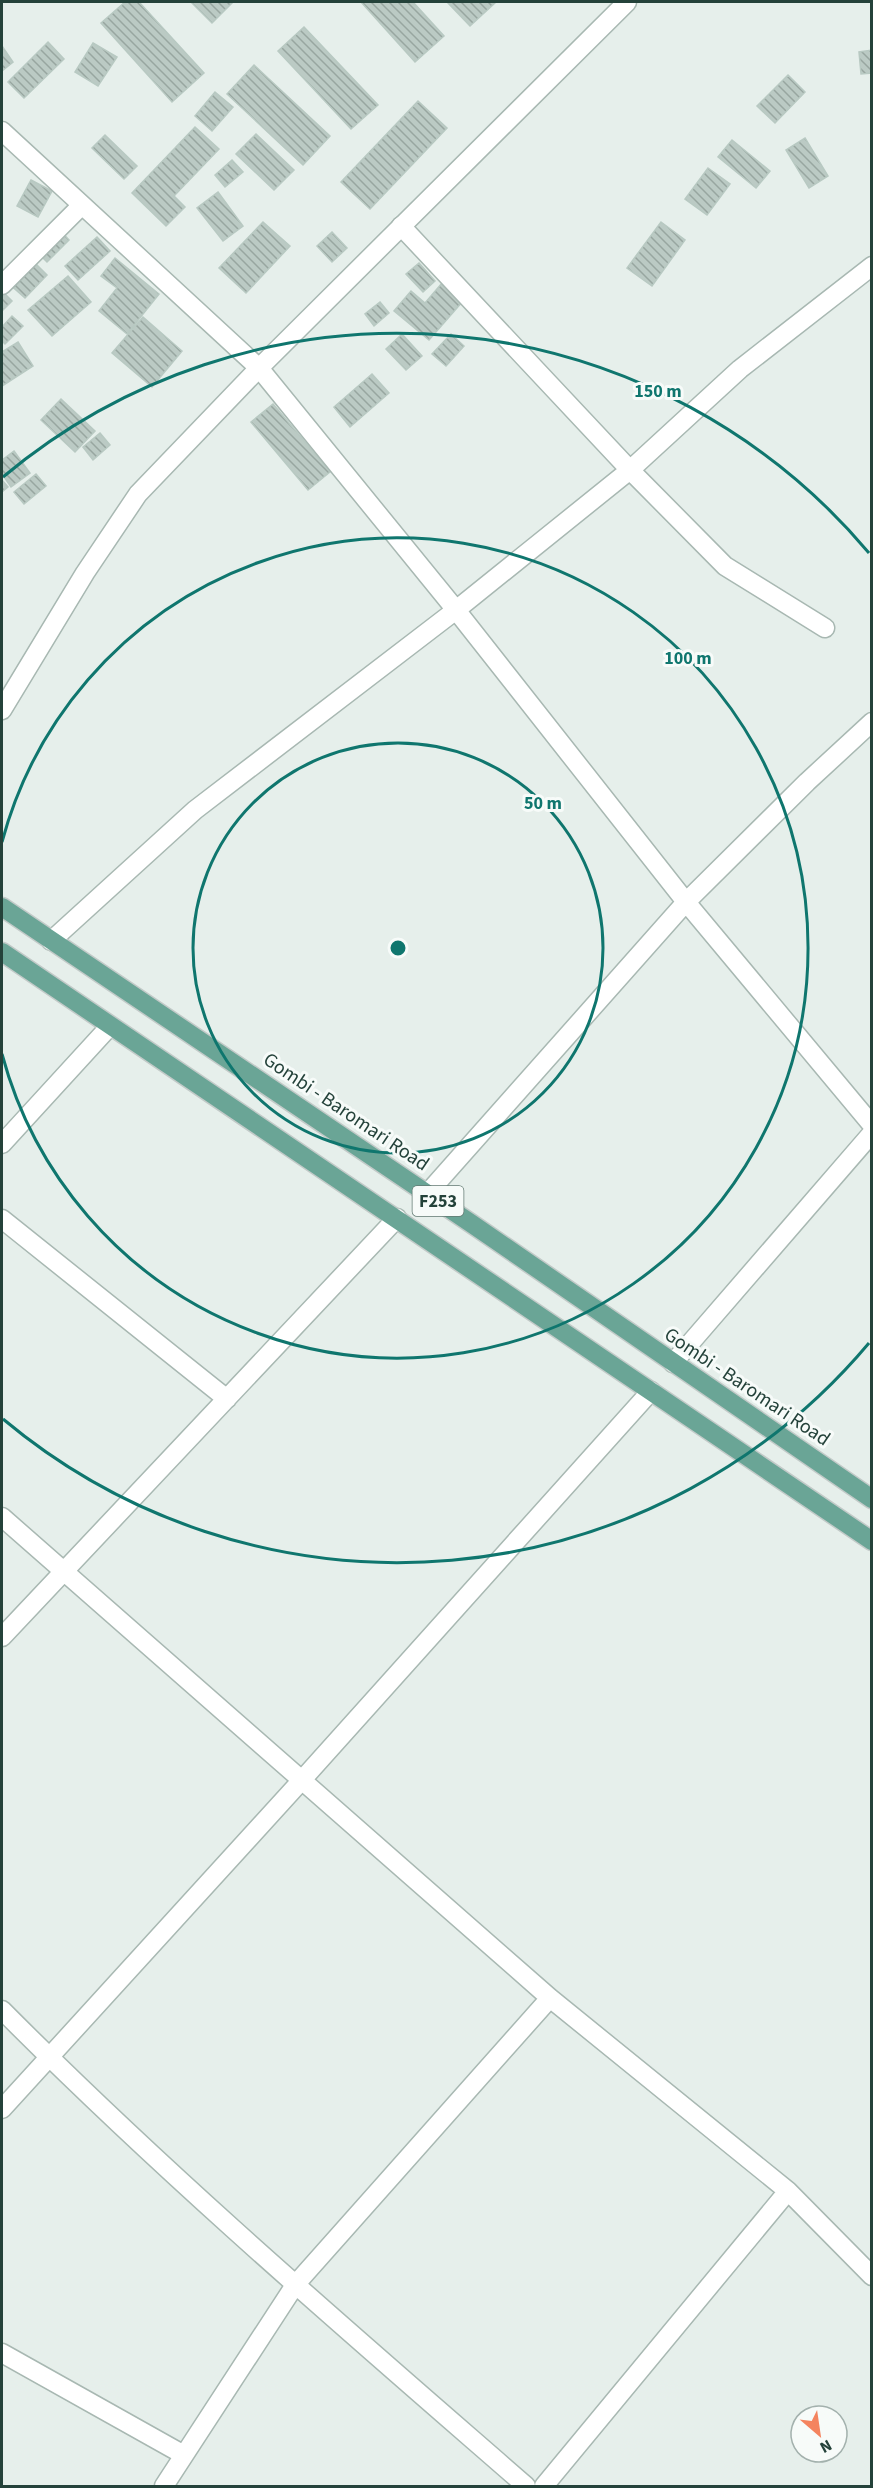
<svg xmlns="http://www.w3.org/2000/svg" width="873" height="2488" font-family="'Source Sans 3',sans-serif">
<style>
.building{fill:url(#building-back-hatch);stroke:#b8c9c2;stroke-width:1.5}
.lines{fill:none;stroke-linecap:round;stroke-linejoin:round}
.minor-casing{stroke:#a8b8b2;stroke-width:21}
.tertiary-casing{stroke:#a8b8b2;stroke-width:21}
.primary-casing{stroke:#c2cac8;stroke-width:21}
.minor{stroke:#fff;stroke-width:18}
.tertiary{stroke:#fff;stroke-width:18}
.primary{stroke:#6aa596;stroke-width:18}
.ring{fill:none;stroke:#0f766e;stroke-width:3}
.labels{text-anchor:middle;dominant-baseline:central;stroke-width:6;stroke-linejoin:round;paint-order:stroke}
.shield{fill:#f7fbf9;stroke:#637a73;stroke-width:1.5}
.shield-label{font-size:18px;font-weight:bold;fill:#24423a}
.street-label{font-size:20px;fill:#24423a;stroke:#f7fbf9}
.centre{fill:#0f766e;stroke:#f7fbf9;stroke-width:3}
.ring-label{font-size:18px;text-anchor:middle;font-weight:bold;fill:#0f766e;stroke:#f7fbf9;stroke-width:6;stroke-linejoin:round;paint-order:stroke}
</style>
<defs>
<pattern id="building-back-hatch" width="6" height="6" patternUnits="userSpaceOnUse" patternTransform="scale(1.5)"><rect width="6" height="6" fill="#bbcac4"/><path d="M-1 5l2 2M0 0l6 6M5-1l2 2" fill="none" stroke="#98a6a0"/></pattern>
</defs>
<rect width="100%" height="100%" fill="#e6efeb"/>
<!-- building -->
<path class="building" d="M 125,2 L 139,2 L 204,73 L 172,102 L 101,23 Z
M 191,2 L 233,2 L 212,23 Z
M 361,2 L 413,2 L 444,36 L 415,62 Z
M 447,2 L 496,2 L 470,26 Z
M 304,27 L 378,105 L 351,129 L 278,51 Z
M 48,42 L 64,59 L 24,98 L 8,82 Z
M 93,43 L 117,57 L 98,86 L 75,72 Z
M 2,46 L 13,62 L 2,71 Z
M 872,50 L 872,73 L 861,74 L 859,52 Z
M 254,65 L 330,136 L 303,165 L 227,94 Z
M 788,75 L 805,92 L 775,123 L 757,106 Z
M 215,92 L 233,107 L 212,131 L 195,116 Z
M 418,101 L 447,128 L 370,209 L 341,182 Z
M 195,127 L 219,149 L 174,196 L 185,207 L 166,226 L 132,193 Z
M 256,134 L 294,170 L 274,190 L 236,154 Z
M 105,135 L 137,166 L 124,179 L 92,148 Z
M 805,138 L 828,176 L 809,188 L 786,150 Z
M 732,140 L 770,171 L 756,188 L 718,157 Z
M 232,160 L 243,172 L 225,187 L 215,175 Z
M 708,168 L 730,184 L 707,215 L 685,199 Z
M 31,180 L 52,191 L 38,217 L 17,206 Z
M 218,192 L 243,226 L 223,241 L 197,208 Z
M 263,222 L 290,246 L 246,293 L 219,268 Z
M 661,222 L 685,240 L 652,286 L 627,268 Z
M 57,227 L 69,240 L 47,262 L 34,249 Z
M 332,232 L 347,248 L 332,262 L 317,246 Z
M 97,237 L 110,251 L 78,280 L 65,266 Z
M 115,258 L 159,294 L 127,334 L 99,311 L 117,288 L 101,276 Z
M 31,259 L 47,275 L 25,298 L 8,283 Z
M 419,263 L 435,281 L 423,292 L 406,274 Z
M 68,276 L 91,302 L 52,336 L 28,310 Z
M 442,283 L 463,301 L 429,340 L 394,311 L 411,291 L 425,303 Z
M 2,291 L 12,301 L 2,311 Z
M 380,302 L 389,313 L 374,326 L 365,314 Z
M 12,316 L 23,326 L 5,344 L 2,341 L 2,327 Z
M 143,317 L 182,351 L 152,387 L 112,353 Z
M 402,334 L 422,356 L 406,370 L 386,349 Z
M 451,334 L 464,346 L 446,366 L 432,354 Z
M 18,342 L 33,366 L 2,386 L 2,352 Z
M 372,374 L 389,393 L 350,427 L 334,407 Z
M 61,399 L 95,431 L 75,452 L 41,420 Z
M 273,404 L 330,472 L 308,490 L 251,422 Z
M 100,433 L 110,445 L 93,460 L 83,447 Z
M 14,451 L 30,473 L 11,487 L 2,474 L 2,460 Z
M 36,474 L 46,486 L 24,504 L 14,492 Z
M 2,480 L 8,487 L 2,492 Z"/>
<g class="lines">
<!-- minor casing -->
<g class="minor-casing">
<path id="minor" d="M 2,131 L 259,368 L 456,610 L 686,902 L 872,1125
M 401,226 L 630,470 L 725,566 L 825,628
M 2,285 L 82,205
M 51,941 L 195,810 L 456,610 L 630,470 L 740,369 L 872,266
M 2,1144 L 110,1026
M 427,1194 L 686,902 L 807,782 L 872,722
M 2,1219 L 227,1399
M 673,1363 L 872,1133
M 2,1517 L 550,1998 L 788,2191 L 872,2276
M 2,1637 L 397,1218
M 2,2010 C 168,2177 348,2331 526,2486
M 2,2109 L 301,1781 L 651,1391
M 2,2353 L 184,2455
M 164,2486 L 295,2285 L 550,1998
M 544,2486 L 788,2191"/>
</g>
<!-- tertiary casing -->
<g class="tertiary-casing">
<path id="tertiary" d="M 2,710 L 85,573 L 138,494 L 259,368 L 627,2"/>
</g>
<!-- primary casing -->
<g class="primary-casing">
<path id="primary" d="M 2,907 L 472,1224 L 872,1499
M 2,952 L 872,1541"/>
</g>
<!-- minor -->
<use href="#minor" class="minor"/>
<!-- tertiary -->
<use href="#tertiary" class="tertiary"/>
<!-- primary -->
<use href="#primary" class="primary"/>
</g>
<!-- distance rings -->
<g class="ring">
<circle cx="398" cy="948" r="205"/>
<path d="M2 842A410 410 0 1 1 2 1054"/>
<path d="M869 1343A615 615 0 0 1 3 1419M3 477A615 615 0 0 1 869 553"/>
</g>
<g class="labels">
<!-- shield labels -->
<rect class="shield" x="412.5" y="1186" width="51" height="30" rx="4.5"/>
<g class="shield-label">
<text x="438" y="1201">F253</text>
</g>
<!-- street labels -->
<g class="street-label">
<text transform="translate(346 1112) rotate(34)">Gombi - Baromari Road</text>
<text transform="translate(747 1387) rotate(34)">Gombi - Baromari Road</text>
</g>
</g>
<circle cx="398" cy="948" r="9" class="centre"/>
<g class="ring-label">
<text x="658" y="397">150 m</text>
<text x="688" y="664">100 m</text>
<text x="543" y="809">50 m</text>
</g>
<!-- border -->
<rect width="873" height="2488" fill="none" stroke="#24423a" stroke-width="6"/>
<!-- north arrow -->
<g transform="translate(819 2434) rotate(151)"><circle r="28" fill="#f7fbf9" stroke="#a3b1ad" stroke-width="1.5"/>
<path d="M0-4.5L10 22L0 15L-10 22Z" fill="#f4845f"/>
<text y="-9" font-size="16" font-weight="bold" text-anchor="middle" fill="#24423a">N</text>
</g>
</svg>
